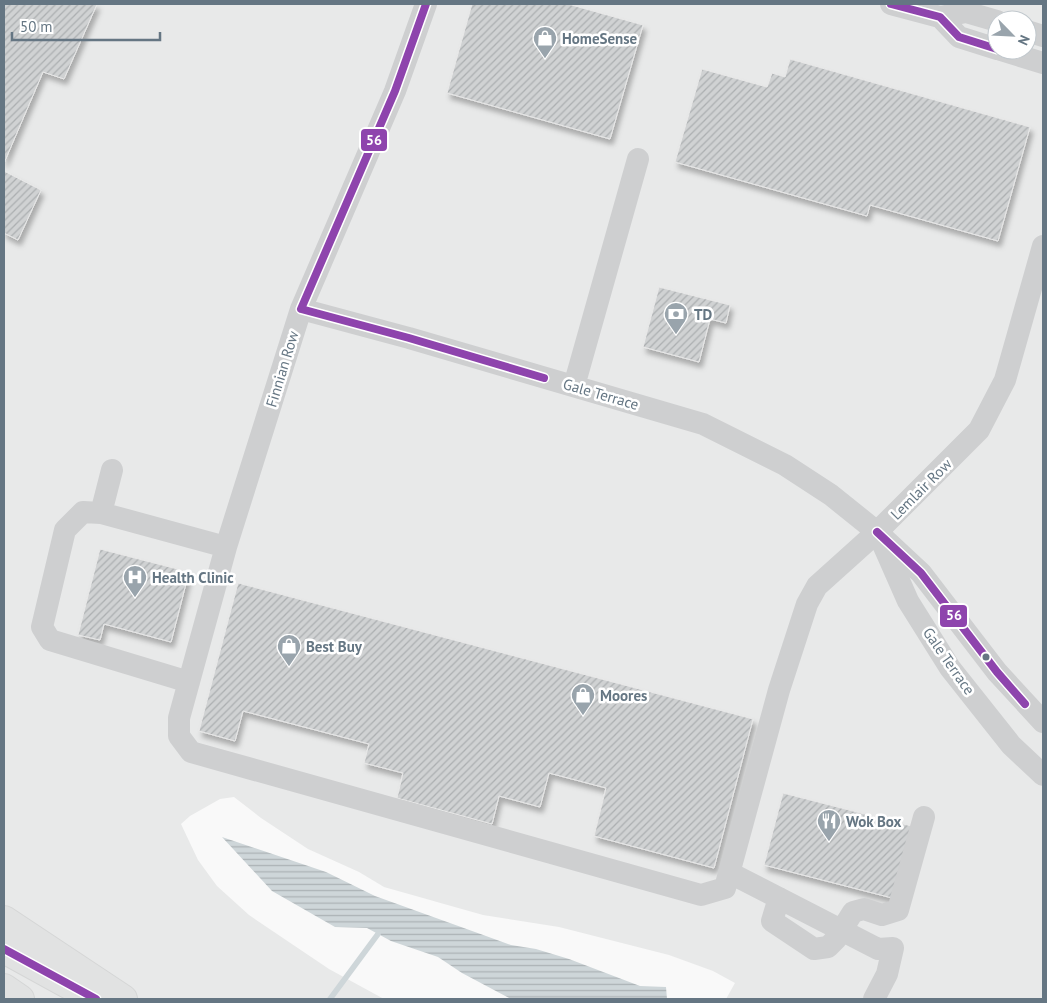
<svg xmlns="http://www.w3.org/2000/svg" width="1047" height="1003" font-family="'PT Sans',sans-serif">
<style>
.built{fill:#e8e9e9;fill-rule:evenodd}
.water{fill:url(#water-rules)}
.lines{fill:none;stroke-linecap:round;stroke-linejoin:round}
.stream{stroke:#ced6d9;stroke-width:5.5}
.building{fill:url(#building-hatch);stroke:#e8e8e8;filter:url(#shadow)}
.highway-casing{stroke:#d5d6d6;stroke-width:30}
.minor{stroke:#cecfd0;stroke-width:22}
.highway{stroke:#e1e2e2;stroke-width:28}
.bus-1-casing{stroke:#fff;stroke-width:11}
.bus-1{stroke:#8e44ad;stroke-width:8}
.bus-dot{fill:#657683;stroke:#fff;stroke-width:2}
.labels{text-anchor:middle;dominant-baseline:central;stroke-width:5;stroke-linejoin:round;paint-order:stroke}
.poi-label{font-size:15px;font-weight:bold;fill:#657683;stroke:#fff;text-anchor:start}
.street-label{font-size:15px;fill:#657683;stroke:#fff}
.line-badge{stroke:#fff;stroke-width:2}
.badge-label{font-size:14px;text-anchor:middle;font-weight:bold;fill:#fff}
</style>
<defs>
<pattern id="water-rules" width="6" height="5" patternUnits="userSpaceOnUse" patternTransform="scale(1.25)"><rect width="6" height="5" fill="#ced6d9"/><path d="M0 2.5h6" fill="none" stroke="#abb2b5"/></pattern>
<pattern id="building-hatch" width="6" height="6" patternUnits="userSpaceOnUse" patternTransform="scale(1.25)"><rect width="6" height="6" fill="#d0d2d3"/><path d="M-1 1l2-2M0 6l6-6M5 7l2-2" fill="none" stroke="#acafb1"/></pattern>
<filter id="shadow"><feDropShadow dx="3" dy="5.5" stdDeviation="2.5" flood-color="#0004"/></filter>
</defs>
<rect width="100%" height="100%" fill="#f9f9f9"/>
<!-- built -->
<path class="built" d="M 4,4 L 1043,4 L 1043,999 L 726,999 L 735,983 L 713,971 L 669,955 L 559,927 L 483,915 L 384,887 L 359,872 L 308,849 L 261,818 L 234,797 L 220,799 L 190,816 L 181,824 L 198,860 L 217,886 L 249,915 L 329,969 L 384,999 L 4,999 ZM 997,20 L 1027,20 L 1027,50 L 997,50 Z"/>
<!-- water -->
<path class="water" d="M 222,837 L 326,872 L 375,896 L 486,936 L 511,945 L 536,949 L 569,959 L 640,986 L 666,987 L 667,999 L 511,999 L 462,973 L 438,957 L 391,941 L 367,928 L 335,927 L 272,891 Z"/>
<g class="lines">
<!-- stream -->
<path class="stream" d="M 330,999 L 378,934"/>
</g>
<!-- building -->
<path class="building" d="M 4,4 L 97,4 L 64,79 L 43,72 L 4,163 Z
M 472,4 L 568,4 L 643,25 L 610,139 L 447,93 Z
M 790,59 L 1030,127 L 998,241 L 870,205 L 867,216 L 675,162 L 702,69 L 767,87 L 772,73 L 785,77 Z
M 4,171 L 41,190 L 18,240 L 4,233 Z
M 659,287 L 730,305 L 726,323 L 710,319 L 699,362 L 643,347 Z
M 100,549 L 189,572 L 171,642 L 104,624 L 100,640 L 78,635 Z
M 238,583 L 753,719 L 714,868 L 594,836 L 606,788 L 549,773 L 540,807 L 499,796 L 492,824 L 397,798 L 403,773 L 364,763 L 369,744 L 243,711 L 235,741 L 199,731 Z
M 783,793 L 919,828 L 900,900 L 764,865 Z"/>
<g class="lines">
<!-- highway casing -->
<g class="highway-casing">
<path id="highway" d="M 4,920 L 123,999
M 4,949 L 84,993
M 4,988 L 20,999"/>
</g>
<!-- minor -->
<path class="minor" d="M 426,4 L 395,91 L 301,309 L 226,547 L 179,718 L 179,736 L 191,752 L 701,895 L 725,888 L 779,690 L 807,604 L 817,586 L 877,532 L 979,430 L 1005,380 L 1043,246
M 891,4 L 940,17 L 966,12 L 997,21
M 940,17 L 959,37 L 997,49
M 1027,31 L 1043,36
M 1001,50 L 1043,63
M 301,309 L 409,338 L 703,424 L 785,465 L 831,495 L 877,532 L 921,573 L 997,672 L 1043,722
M 574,386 L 638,159
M 101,513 L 112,470
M 882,542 L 908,601 L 950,668 L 1011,745 L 1043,775
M 189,682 L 50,640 L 42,627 L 65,530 L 83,512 L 101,513 L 226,547
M 730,873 L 878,949 L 893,948 L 887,974 L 874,999
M 779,898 L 772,921 L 814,949 L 828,947 L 836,939 L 853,912 L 864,909 L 882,915 L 898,910 L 924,817"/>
<!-- highway -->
<use href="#highway" class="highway"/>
<!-- bus-1 casing -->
<g class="bus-1-casing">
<path id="bus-1" d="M 426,4 L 395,91 L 301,309 L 409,338 L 544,378
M 891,4 L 940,17 L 959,37 L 997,49
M 877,532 L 921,573 L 997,672 L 1025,704
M 4,949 L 96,999"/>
</g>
<!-- bus-1 -->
<use href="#bus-1" class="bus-1"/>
</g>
<!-- icons -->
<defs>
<g id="shop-pin" transform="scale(1.25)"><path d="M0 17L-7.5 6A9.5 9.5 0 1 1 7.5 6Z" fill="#99a4ac" stroke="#fff"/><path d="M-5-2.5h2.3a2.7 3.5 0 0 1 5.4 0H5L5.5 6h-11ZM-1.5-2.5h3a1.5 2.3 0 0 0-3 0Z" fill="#fff"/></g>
<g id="bank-pin" transform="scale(1.25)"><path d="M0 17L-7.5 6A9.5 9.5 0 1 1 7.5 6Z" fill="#99a4ac" stroke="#fff"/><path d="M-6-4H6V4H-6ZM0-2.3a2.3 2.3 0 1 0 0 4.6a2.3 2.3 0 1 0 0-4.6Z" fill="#fff"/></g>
<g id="hospital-pin" transform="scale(1.25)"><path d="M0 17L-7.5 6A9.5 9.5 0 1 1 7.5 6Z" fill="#99a4ac" stroke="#fff"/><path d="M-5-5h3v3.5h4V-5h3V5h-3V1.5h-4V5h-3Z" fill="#fff"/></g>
<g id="restaurant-pin" transform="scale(1.25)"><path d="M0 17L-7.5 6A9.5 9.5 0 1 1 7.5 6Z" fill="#99a4ac" stroke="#fff"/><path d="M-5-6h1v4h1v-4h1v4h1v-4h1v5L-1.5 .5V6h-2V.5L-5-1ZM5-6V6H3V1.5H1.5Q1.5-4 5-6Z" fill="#fff"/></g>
</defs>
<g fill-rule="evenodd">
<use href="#shop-pin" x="545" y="38"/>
<use href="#bank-pin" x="676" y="314"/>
<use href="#hospital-pin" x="135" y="577"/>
<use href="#shop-pin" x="289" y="646"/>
<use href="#shop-pin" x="583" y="695"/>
<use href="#restaurant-pin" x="829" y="821"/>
</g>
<!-- markers -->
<circle class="bus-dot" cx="986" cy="657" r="4.5"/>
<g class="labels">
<!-- poi labels -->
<g class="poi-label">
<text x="562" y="38">HomeSense</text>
<text x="694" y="314">TD</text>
<text x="152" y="577">Health Clinic</text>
<text x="306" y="646">Best Buy</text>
<text x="600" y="695">Moores</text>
<text x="846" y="821">Wok Box</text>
</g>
<!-- street labels -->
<g class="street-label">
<text transform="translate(282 369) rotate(-73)">Finnian Row</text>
<text transform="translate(601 394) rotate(16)">Gale Terrace</text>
<text transform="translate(921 489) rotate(-45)">Lemlair Row</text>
<text transform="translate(949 661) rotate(55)">Gale Terrace</text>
</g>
</g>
<g class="line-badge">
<rect x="360" y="128" width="28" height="24" rx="5" fill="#8e44ad"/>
<rect x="939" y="604" width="29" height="24" rx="5" fill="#8e44ad"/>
</g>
<g class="badge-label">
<text x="374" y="145">56</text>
<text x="954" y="620">56</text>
</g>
<!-- border -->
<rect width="1047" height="1003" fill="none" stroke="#657683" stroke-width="10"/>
<!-- north arrow -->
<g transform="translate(1012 35) rotate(114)"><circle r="24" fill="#ffffff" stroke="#c1c8cd"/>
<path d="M0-4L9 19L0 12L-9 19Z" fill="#99a4ac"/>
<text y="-8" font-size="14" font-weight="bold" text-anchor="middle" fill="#657683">N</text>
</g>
<!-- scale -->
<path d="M12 32v8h148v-8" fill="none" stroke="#657683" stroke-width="2.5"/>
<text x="20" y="32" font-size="15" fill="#657683" stroke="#ffffff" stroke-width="4" paint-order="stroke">50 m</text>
</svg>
